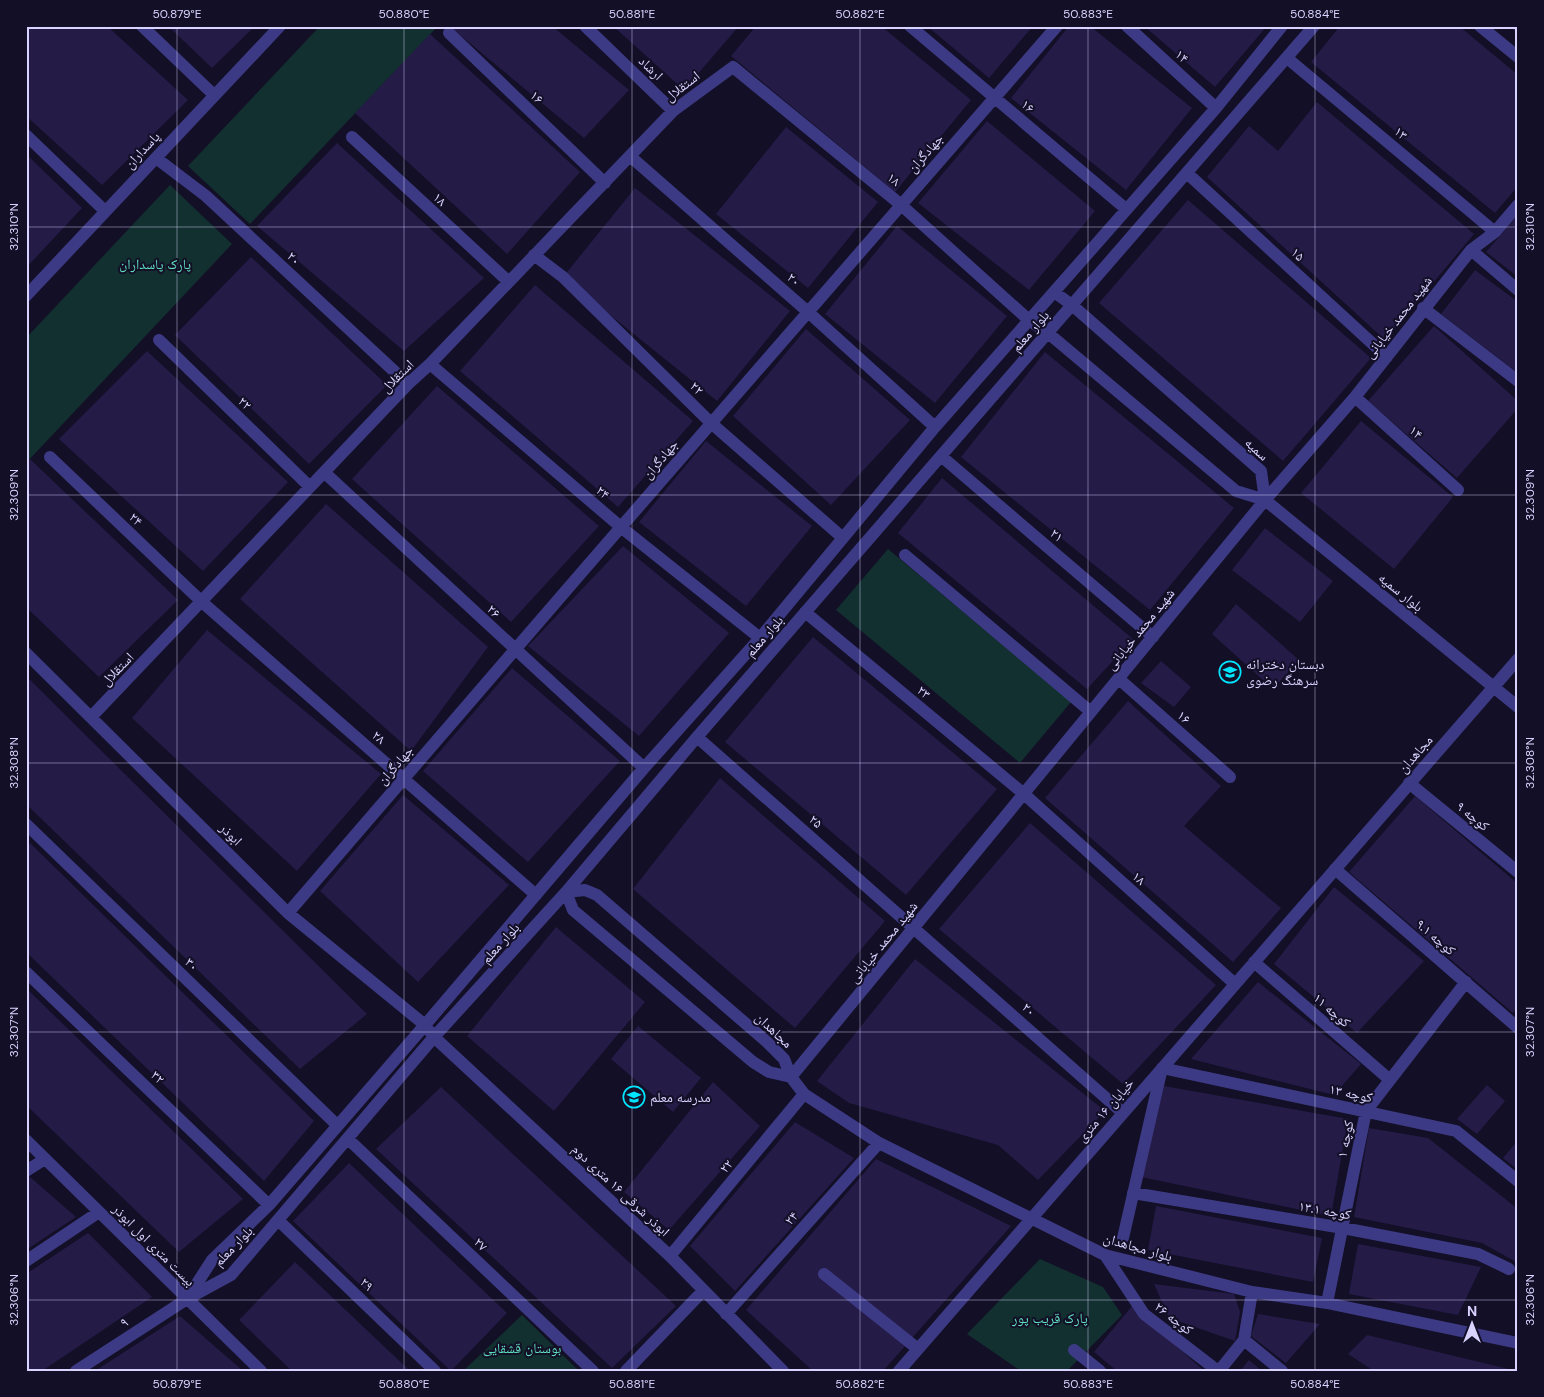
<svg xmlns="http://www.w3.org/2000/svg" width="1544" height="1397" font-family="'DM Sans','Noto Naskh Arabic',sans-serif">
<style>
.green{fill:#12302f}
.building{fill:#241b47}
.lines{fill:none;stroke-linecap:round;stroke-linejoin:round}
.minor{stroke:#3d3a85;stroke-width:12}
.ticks{fill:none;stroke:#d9d4ff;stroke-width:1;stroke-opacity:0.45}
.labels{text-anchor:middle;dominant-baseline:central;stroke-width:4;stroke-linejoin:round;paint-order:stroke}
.street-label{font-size:14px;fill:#d9d4ff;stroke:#130f26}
.park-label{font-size:14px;fill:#5fe0c0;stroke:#130f26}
.poi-label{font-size:14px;fill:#d9d4ff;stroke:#130f26;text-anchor:start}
.neatline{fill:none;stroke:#d9d4ff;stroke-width:2}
.ticks-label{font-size:12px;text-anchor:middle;fill:#d9d4ff}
</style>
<rect width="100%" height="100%" fill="#130f26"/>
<!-- green -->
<path class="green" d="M 320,26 L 438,26 L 250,224 L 188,166 Z
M 170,185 L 232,244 L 26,463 L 26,338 Z
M 888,549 L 1071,702 L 1020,763 L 836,610 Z
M 1040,1259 L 1103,1287 L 1122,1315 L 1067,1371 L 1021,1371 L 967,1334 Z
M 522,1315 L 579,1371 L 463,1371 Z"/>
<!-- building -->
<path class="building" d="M 26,26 L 107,26 L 188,100 L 102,185 L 26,116 Z
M 168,26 L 255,26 L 212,68 Z
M 449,26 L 552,26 L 629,90 L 584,138 Z
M 613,26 L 739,26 L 684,90 Z
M 756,26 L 881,26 L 971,100 L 895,192 L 731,56 Z
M 927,26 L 1033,26 L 989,78 Z
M 1069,26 L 1090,26 L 1192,108 L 1126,190 L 1011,98 Z
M 1144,26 L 1267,26 L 1215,87 Z
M 1340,26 L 1459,26 L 1518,75 L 1518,186 L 1495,213 L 1311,62 Z
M 1509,26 L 1518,26 L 1518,34 Z
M 430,34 L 580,172 L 507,254 L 355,113 Z
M 1317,102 L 1474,234 L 1385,340 L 1207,177 L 1249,126 L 1278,151 Z
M 987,121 L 1095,211 L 1029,290 L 918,203 Z
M 786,127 L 878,202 L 808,288 L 716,214 Z
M 337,143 L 484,278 L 404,351 L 257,226 Z
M 26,154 L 82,208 L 26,268 Z
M 635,188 L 790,311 L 717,401 L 563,277 Z
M 1188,200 L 1371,358 L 1283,461 L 1099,303 Z
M 1518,215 L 1518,277 L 1486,252 Z
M 897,226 L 1007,316 L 935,403 L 825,314 Z
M 251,257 L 387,385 L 309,464 L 175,335 Z
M 1475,270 L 1518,302 L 1518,373 L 1441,314 Z
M 535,285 L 693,421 L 618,507 L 460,371 Z
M 1434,326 L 1518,401 L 1518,408 L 1457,478 L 1368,401 Z
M 806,329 L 910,420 L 831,505 L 733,416 Z
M 147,351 L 288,482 L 203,571 L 59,439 Z
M 1045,352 L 1234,508 L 1150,610 L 961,457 Z
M 437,386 L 599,526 L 511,622 L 352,479 Z
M 1361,421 L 1453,497 L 1394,569 L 1301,493 Z
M 706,441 L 812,526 L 746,606 L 639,522 Z
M 30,459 L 178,600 L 99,677 L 26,607 L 26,463 Z
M 942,478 L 1133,639 L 1087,689 L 898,533 Z
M 326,504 L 488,647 L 411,751 L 240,599 Z
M 1265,528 L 1333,581 L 1300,622 L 1232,570 Z
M 623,546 L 729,633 L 639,736 L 528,646 Z
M 1236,604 L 1299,660 L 1273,689 L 1212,634 Z
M 207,630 L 381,774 L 297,871 L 132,718 Z
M 813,637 L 997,789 L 906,895 L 725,742 Z
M 1161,661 L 1191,687 L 1174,707 L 1141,683 Z
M 512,668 L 620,761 L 528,862 L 423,771 Z
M 26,676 L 367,1014 L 300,1069 L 26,804 Z
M 1128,701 L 1221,786 L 1184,826 L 1281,908 L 1233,962 L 1045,798 Z
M 720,778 L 885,921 L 795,1028 L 633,889 Z
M 403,795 L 509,885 L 418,982 L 320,891 Z
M 1415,796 L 1518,884 L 1518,1007 L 1513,1013 L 1349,872 Z
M 1030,823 L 1216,985 L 1123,1084 L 939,929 Z
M 30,843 L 314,1121 L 264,1181 L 26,952 L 26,847 Z
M 1334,887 L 1424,961 L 1357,1033 L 1274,964 Z
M 556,927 L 645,1002 L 554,1111 L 467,1036 Z
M 915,959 L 1105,1111 L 1038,1180 L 998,1145 L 849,1103 L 817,1081 Z
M 1258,982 L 1361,1064 L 1334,1095 L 1191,1059 Z
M 26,988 L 243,1199 L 179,1252 L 26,1105 Z
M 638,1026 L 701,1078 L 673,1112 L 611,1059 Z
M 713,1082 L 760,1126 L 669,1230 L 624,1192 Z
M 1487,1085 L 1505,1101 L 1477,1134 L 1457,1119 Z
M 1164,1086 L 1348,1119 L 1331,1216 L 1141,1177 Z
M 441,1087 L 676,1306 L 612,1368 L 376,1149 Z
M 795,1122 L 854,1158 L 735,1291 L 690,1246 Z
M 1369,1128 L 1428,1138 L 1518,1209 L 1518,1260 L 1516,1262 L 1482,1243 L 1354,1217 Z
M 1518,1140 L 1518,1170 L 1503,1158 Z
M 876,1159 L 1011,1226 L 883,1371 L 813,1371 L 746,1310 Z
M 349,1163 L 507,1313 L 451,1371 L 293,1221 Z
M 30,1177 L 76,1217 L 26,1250 L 26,1180 Z
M 1156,1206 L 1322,1238 L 1313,1282 L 1148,1250 Z
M 88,1233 L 152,1297 L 42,1371 L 26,1371 L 26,1274 Z
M 1358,1244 L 1481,1267 L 1458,1315 L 1349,1294 Z
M 295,1262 L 410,1371 L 292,1371 L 239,1320 Z
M 1154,1284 L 1234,1294 L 1240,1312 L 1235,1341 L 1169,1318 Z
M 1132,1306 L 1202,1369 L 1200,1371 L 1117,1371 L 1094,1352 Z
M 1258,1314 L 1320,1324 L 1286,1363 L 1251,1336 Z
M 180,1316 L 243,1371 L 95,1371 Z
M 1367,1335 L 1513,1370 L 1513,1371 L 1374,1371 L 1348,1354 Z
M 1249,1360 L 1262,1371 L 1240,1371 Z"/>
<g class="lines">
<!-- minor -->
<path class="minor" d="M 142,26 L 214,95
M 585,26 L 673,111
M 910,26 L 1126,209
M 1127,26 L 1216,108
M 1282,26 L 1216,108 L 935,427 L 760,638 L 644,768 L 425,1025 L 269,1205 L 212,1260 L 187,1299 L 231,1275 L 434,1037 L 566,892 L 697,737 L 1314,26
M 1480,26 L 1518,57
M 449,33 L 605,183
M 1287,58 L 1495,232
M 26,135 L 105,211
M 352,137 L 509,282
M 631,157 L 807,311 L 935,427
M 156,158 L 206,196 L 408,384
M 1188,174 L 1387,357
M 1471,250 L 1518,290
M 534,255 L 563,277 L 711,423 L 843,538
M 1054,292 L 1072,305 L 1261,471 L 1265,500
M 26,296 L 280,26
M 1423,308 L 1518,381
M 159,340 L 310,487
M 430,364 L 622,528 L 760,638
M 1355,397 L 1458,490
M 941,456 L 1153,637
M 50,457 L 202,602 L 536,895
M 325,473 L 644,768
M 905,555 L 1091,712
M 805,612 L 1024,794 L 1235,984
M 26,653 L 288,913 L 425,1025 L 434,1037 L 670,1256 L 783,1371
M 1119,679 L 1230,777
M 92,716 L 408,384 L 430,364 L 673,111 L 733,67 L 900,204 L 1030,321 L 1048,333 L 1236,491 L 1265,500 L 1518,707
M 697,737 L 1123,1113
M 1409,783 L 1518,872
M 26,824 L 337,1125
M 1335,869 L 1518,1028
M 566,892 L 585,890 L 597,895 L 767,1042 L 784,1059 L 791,1077 L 804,1094 L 879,1143 L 1105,1255 L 1252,1292 L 1327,1303 L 1518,1343
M 566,892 L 573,910 L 753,1062 L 769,1072 L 791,1077
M 288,913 C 543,616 799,321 1057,26
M 1254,962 L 1390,1080
M 26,972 L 269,1205
M 791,1077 L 1265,500 L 1355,397 L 1471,250 L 1495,232 L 1518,205
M 348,1139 L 593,1371
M 26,1140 L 261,1371
M 26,1171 L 45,1159
M 1133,1193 L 1343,1228 L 1478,1254 L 1509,1269
M 278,1220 L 435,1371
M 1123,1238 L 1162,1068 L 1456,1131 L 1518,1181
M 1105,1255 L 1144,1314 L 1218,1371
M 670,1256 L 804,1094
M 26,1261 L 99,1212
M 824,1274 L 918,1349
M 1327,1303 L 1366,1111 L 1466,982
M 726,1314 L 879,1143
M 1244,1340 L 1282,1371
M 1074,1350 L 1100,1371
M 76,1371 L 187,1299
M 626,1371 L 703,1291
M 899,1371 L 1518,659
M 1219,1371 L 1244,1340 L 1252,1292"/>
</g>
<!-- ticks -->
<path class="ticks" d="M 177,26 L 177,1371M 404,26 L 404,1371M 632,26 L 632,1371M 860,26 L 860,1371M 1088,26 L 1088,1371M 1315,26 L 1315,1371M 26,227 L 1518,227M 26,495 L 1518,495M 26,763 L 1518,763M 26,1032 L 1518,1032M 26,1300 L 1518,1300"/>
<!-- icons -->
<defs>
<g id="school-ring" transform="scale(1.125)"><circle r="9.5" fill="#130f26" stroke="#00e5ff" stroke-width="1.5"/><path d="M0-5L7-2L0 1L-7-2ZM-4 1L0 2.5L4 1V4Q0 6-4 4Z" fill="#00e5ff"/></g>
</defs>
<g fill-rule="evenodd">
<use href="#school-ring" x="1230" y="672"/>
<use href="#school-ring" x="634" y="1097"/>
</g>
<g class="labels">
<!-- street labels -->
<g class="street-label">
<text transform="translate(1182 56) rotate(42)">۱۴</text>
<text transform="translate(651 68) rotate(44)">ارشاد</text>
<text transform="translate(682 86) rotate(-38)">استقلال</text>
<text transform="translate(537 97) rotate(44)">۱۶</text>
<text transform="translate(1028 106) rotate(40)">۱۶</text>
<text transform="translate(1401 133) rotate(40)">۱۳</text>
<text transform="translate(142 150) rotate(-47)">پاسداران</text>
<text transform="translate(925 153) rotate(-49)">جهادگران</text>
<text transform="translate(894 179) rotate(39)">۱۸</text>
<text transform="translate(440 199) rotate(43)">۱۸</text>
<text transform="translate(1298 254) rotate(43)">۱۵</text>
<text transform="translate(294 258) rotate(43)">۲۰</text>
<text transform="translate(794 279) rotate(41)">۲۰</text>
<text transform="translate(1398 317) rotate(-52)">شهید محمد خیابانی</text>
<text transform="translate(1030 331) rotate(-49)">بلوار معلم</text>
<text transform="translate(397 376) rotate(-45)">استقلال</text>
<text transform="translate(697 388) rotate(45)">۲۲</text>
<text transform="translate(245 403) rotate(44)">۲۲</text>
<text transform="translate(1416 432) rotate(42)">۱۴</text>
<text transform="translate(1257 449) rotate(43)">سمیه</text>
<text transform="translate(660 459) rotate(-50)">جهادگران</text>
<text transform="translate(603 492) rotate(41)">۲۴</text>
<text transform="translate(136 519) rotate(44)">۲۴</text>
<text transform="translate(1057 535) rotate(40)">۲۱</text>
<text transform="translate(1401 592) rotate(39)">بلوار سمیه</text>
<text transform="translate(494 611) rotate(43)">۲۶</text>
<text transform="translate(1140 629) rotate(-51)">شهید محمد خیابانی</text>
<text transform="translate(764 636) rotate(-49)">بلوار معلم</text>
<text transform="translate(117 669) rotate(-46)">استقلال</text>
<text transform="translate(924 692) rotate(40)">۲۳</text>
<text transform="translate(1184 717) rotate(42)">۱۶</text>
<text transform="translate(379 737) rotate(41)">۲۸</text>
<text transform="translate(1415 754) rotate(-49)">مجاهدان</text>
<text transform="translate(395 765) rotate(-49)">جهادگران</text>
<text transform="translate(1473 816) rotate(39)">کوچه ۹</text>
<text transform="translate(816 821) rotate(41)">۲۵</text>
<text transform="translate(231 834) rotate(45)">ابوذر</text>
<text transform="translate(1139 878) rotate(42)">۱۸</text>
<text transform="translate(1436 937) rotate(41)">کوچه ۹.۱</text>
<text transform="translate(883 942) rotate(-51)">شهید محمد خیابانی</text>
<text transform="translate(500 943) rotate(-48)">بلوار معلم</text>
<text transform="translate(192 964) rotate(44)">۳۰</text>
<text transform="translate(1029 1009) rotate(42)">۲۰</text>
<text transform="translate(1332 1010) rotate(41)">کوچه ۱۱</text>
<text transform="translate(774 1030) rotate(43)">مجاهدان</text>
<text transform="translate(158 1077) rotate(44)">۳۲</text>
<text transform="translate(1351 1093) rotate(12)">کوچه ۱۳</text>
<text transform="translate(1105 1110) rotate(-49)">خیابان ۱۶ متری</text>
<text transform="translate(1345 1139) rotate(-79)">کوچه ۱</text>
<text transform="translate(726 1166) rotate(-50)">۲۲</text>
<text transform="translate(621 1190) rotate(43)">ابوذر شرقی ۱۶ متری دوم</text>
<text transform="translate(1325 1210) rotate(10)">کوچه ۱۳.۱</text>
<text transform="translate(791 1218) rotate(-48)">۲۴</text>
<text transform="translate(481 1244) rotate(43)">۲۷</text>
<text transform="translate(154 1245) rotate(45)">بیست متری اول ابوذر</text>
<text transform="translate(233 1246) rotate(-46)">بلوار معلم</text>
<text transform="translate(1138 1247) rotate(16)">بلوار مجاهدان</text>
<text transform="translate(367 1284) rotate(44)">۲۹</text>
<text transform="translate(1174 1318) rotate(38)">کوچه ۲۶</text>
<text transform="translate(124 1322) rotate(-33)">۹</text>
</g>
<!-- park labels -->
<g class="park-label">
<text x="155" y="264">پارک پاسداران</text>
<text x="1050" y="1318">پارک قریب پور</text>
<text x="522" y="1348">بوستان قشقایی</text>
</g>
<!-- poi labels -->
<g class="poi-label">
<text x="1246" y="664">دبستان دخترانه<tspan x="1246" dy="16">سرهنگ رضوی</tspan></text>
<text x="650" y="1097">مدرسه معلم</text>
</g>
</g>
<!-- border -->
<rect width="1544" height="1397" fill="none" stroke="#130f26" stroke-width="55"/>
<!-- north arrow -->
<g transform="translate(1472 1324)" stroke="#130f26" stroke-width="4" paint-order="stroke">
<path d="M0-4L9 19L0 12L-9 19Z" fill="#d9d4ff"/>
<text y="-8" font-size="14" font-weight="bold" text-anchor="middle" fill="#d9d4ff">N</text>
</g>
<rect x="28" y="28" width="1488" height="1342" class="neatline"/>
<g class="ticks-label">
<text x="177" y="18">50.879°E</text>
<text x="404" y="18">50.880°E</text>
<text x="632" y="18">50.881°E</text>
<text x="860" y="18">50.882°E</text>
<text x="1088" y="18">50.883°E</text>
<text x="1315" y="18">50.884°E</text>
<text transform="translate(14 227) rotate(-90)" y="4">32.310°N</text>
<text transform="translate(1530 227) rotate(-90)" y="4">32.310°N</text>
<text transform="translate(14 495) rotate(-90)" y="4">32.309°N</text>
<text transform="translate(1530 495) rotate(-90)" y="4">32.309°N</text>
<text transform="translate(14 763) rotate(-90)" y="4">32.308°N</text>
<text transform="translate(1530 763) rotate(-90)" y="4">32.308°N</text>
<text transform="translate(14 1032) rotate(-90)" y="4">32.307°N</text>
<text transform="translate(1530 1032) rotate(-90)" y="4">32.307°N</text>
<text transform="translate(14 1300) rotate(-90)" y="4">32.306°N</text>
<text transform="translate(1530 1300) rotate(-90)" y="4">32.306°N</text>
<text x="177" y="1388">50.879°E</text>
<text x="404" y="1388">50.880°E</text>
<text x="632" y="1388">50.881°E</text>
<text x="860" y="1388">50.882°E</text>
<text x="1088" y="1388">50.883°E</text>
<text x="1315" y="1388">50.884°E</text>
</g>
</svg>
